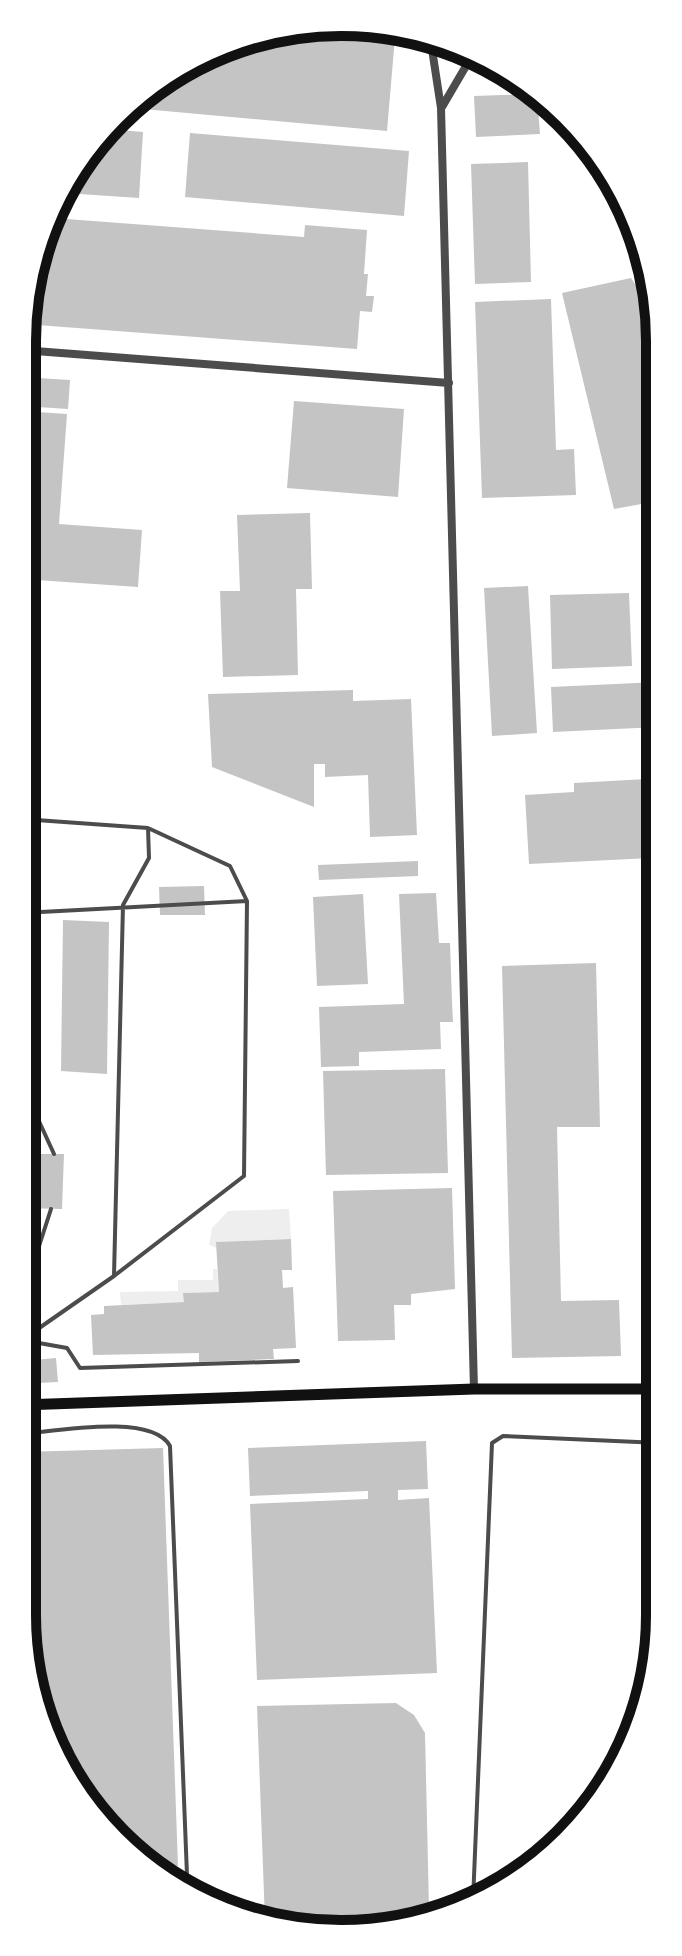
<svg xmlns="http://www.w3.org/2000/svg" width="682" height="1956" font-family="Overpass,sans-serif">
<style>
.green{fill:#eee}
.building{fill:#c4c4c4}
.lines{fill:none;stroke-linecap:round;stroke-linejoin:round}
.service{stroke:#4c4c4c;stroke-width:4}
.minor{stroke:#4c4c4c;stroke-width:8}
.secondary{stroke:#111;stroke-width:11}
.rim{fill:none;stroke:#111;stroke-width:10}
</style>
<rect width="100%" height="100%" fill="#fff"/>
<!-- green -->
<path class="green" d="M 289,1209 L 291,1239 L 217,1242 L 217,1248 L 209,1245 L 212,1228 L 228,1211 Z
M 213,1269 L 217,1269 L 219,1292 L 184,1293 L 184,1302 L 121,1305 L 120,1292 L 178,1291 L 178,1280 L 213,1280 Z"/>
<!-- building -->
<path class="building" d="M 299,25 L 361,29 L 360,34 L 395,37 L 387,131 L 132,108 L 181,65 Z
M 537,94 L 540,134 L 476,137 L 474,96 Z
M 108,129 L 143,132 L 139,198 L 65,193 L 88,147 Z
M 190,133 L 409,151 L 404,216 L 185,197 Z
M 528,162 L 531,282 L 475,284 L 471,164 Z
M 53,218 L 304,237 L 305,225 L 367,230 L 364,274 L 368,274 L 366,296 L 374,296 L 372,312 L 360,311 L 357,349 L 24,324 L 33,259 Z
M 631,278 L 657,317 L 658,501 L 614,509 L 562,293 Z
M 551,299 L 556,450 L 574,449 L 576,495 L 482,498 L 475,302 Z
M 22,377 L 70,380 L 68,409 L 22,406 Z
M 294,401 L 404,409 L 398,497 L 287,488 Z
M 22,411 L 67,414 L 59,524 L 142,530 L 138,587 L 22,579 Z
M 310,513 L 312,589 L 296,589 L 298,675 L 223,677 L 220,591 L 240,591 L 237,515 Z
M 528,586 L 537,733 L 492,736 L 484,588 Z
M 629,593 L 632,666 L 552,669 L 550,595 Z
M 641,595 L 658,595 L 658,667 L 643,667 Z
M 658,682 L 658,727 L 553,732 L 551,687 Z
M 353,690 L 353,701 L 411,699 L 417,835 L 370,837 L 368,775 L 325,777 L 325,764 L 314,764 L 314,807 L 212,767 L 208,694 Z
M 647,779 L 651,858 L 529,864 L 525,795 L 574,792 L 574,783 Z
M 418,861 L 418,876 L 319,880 L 318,865 Z
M 204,886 L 205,915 L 160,915 L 159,887 Z
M 436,893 L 439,943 L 450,943 L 452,1002 L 453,1022 L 440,1022 L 441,1049 L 359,1052 L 359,1066 L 321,1067 L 319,1007 L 404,1004 L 399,894 Z
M 363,894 L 368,984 L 317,986 L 313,897 Z
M 63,920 L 109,922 L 107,1074 L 61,1071 Z
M 596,963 L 600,1127 L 557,1127 L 561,1301 L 619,1300 L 621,1356 L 512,1358 L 502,966 Z
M 445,1069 L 448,1173 L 326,1175 L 323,1071 Z
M 22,1154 L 64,1154 L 62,1209 L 22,1208 Z
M 452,1188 L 455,1289 L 411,1294 L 411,1305 L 394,1305 L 395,1340 L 338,1341 L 333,1191 Z
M 291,1239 L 292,1270 L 282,1270 L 283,1288 L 293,1287 L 296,1348 L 273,1349 L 274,1359 L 199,1362 L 199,1353 L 93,1355 L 91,1315 L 104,1314 L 104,1306 L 184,1302 L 183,1293 L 219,1292 L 216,1242 Z
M 56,1358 L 58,1382 L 37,1383 L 35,1360 Z
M 426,1441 L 428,1489 L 398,1490 L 398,1500 L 429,1498 L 437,1673 L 257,1680 L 250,1504 L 368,1499 L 368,1491 L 250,1496 L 248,1448 Z
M 163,1448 L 178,1866 L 155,1866 L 101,1826 L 46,1737 L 22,1615 L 22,1452 Z
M 396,1703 L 414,1715 L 425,1733 L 429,1909 L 426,1922 L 300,1931 L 265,1921 L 257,1706 Z"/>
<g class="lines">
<!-- service -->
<path class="service" d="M 22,819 L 148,828 L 230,866 L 247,901 L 244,1176 L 114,1276 L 22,1340
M 36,912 L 36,1154
M 22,913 L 247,901
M 38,1119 L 54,1154
M 22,1154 L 35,1123
M 22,1215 L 29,1263
M 32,1268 L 51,1209
M 114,1276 L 123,905 L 149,858 L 148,828
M 22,1339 L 34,1208
M 22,1340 L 67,1348 L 80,1368 L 298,1361
M 22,1342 L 29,1402
M 22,1434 C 57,1431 152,1413 170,1446 L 187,1875 L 180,1886
M 473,1901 L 492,1443 L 503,1436 L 660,1443"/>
<!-- minor -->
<path class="minor" d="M 430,36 L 441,108 L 474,1389
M 442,107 L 466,66 L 483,58
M 22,350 L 449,383"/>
<!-- secondary -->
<path class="secondary" d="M 22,1405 L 474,1389 L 660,1389"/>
</g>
<!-- crop -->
<path d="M0 0H682V1956H0ZM341 36H341A305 305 0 0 1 646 341V1615A305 305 0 0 1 341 1920H341A305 305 0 0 1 36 1615V341A305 305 0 0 1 341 36Z" fill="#fff" fill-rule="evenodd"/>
<path class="rim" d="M341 36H341A305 305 0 0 1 646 341V1615A305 305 0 0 1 341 1920H341A305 305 0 0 1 36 1615V341A305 305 0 0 1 341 36Z"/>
</svg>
